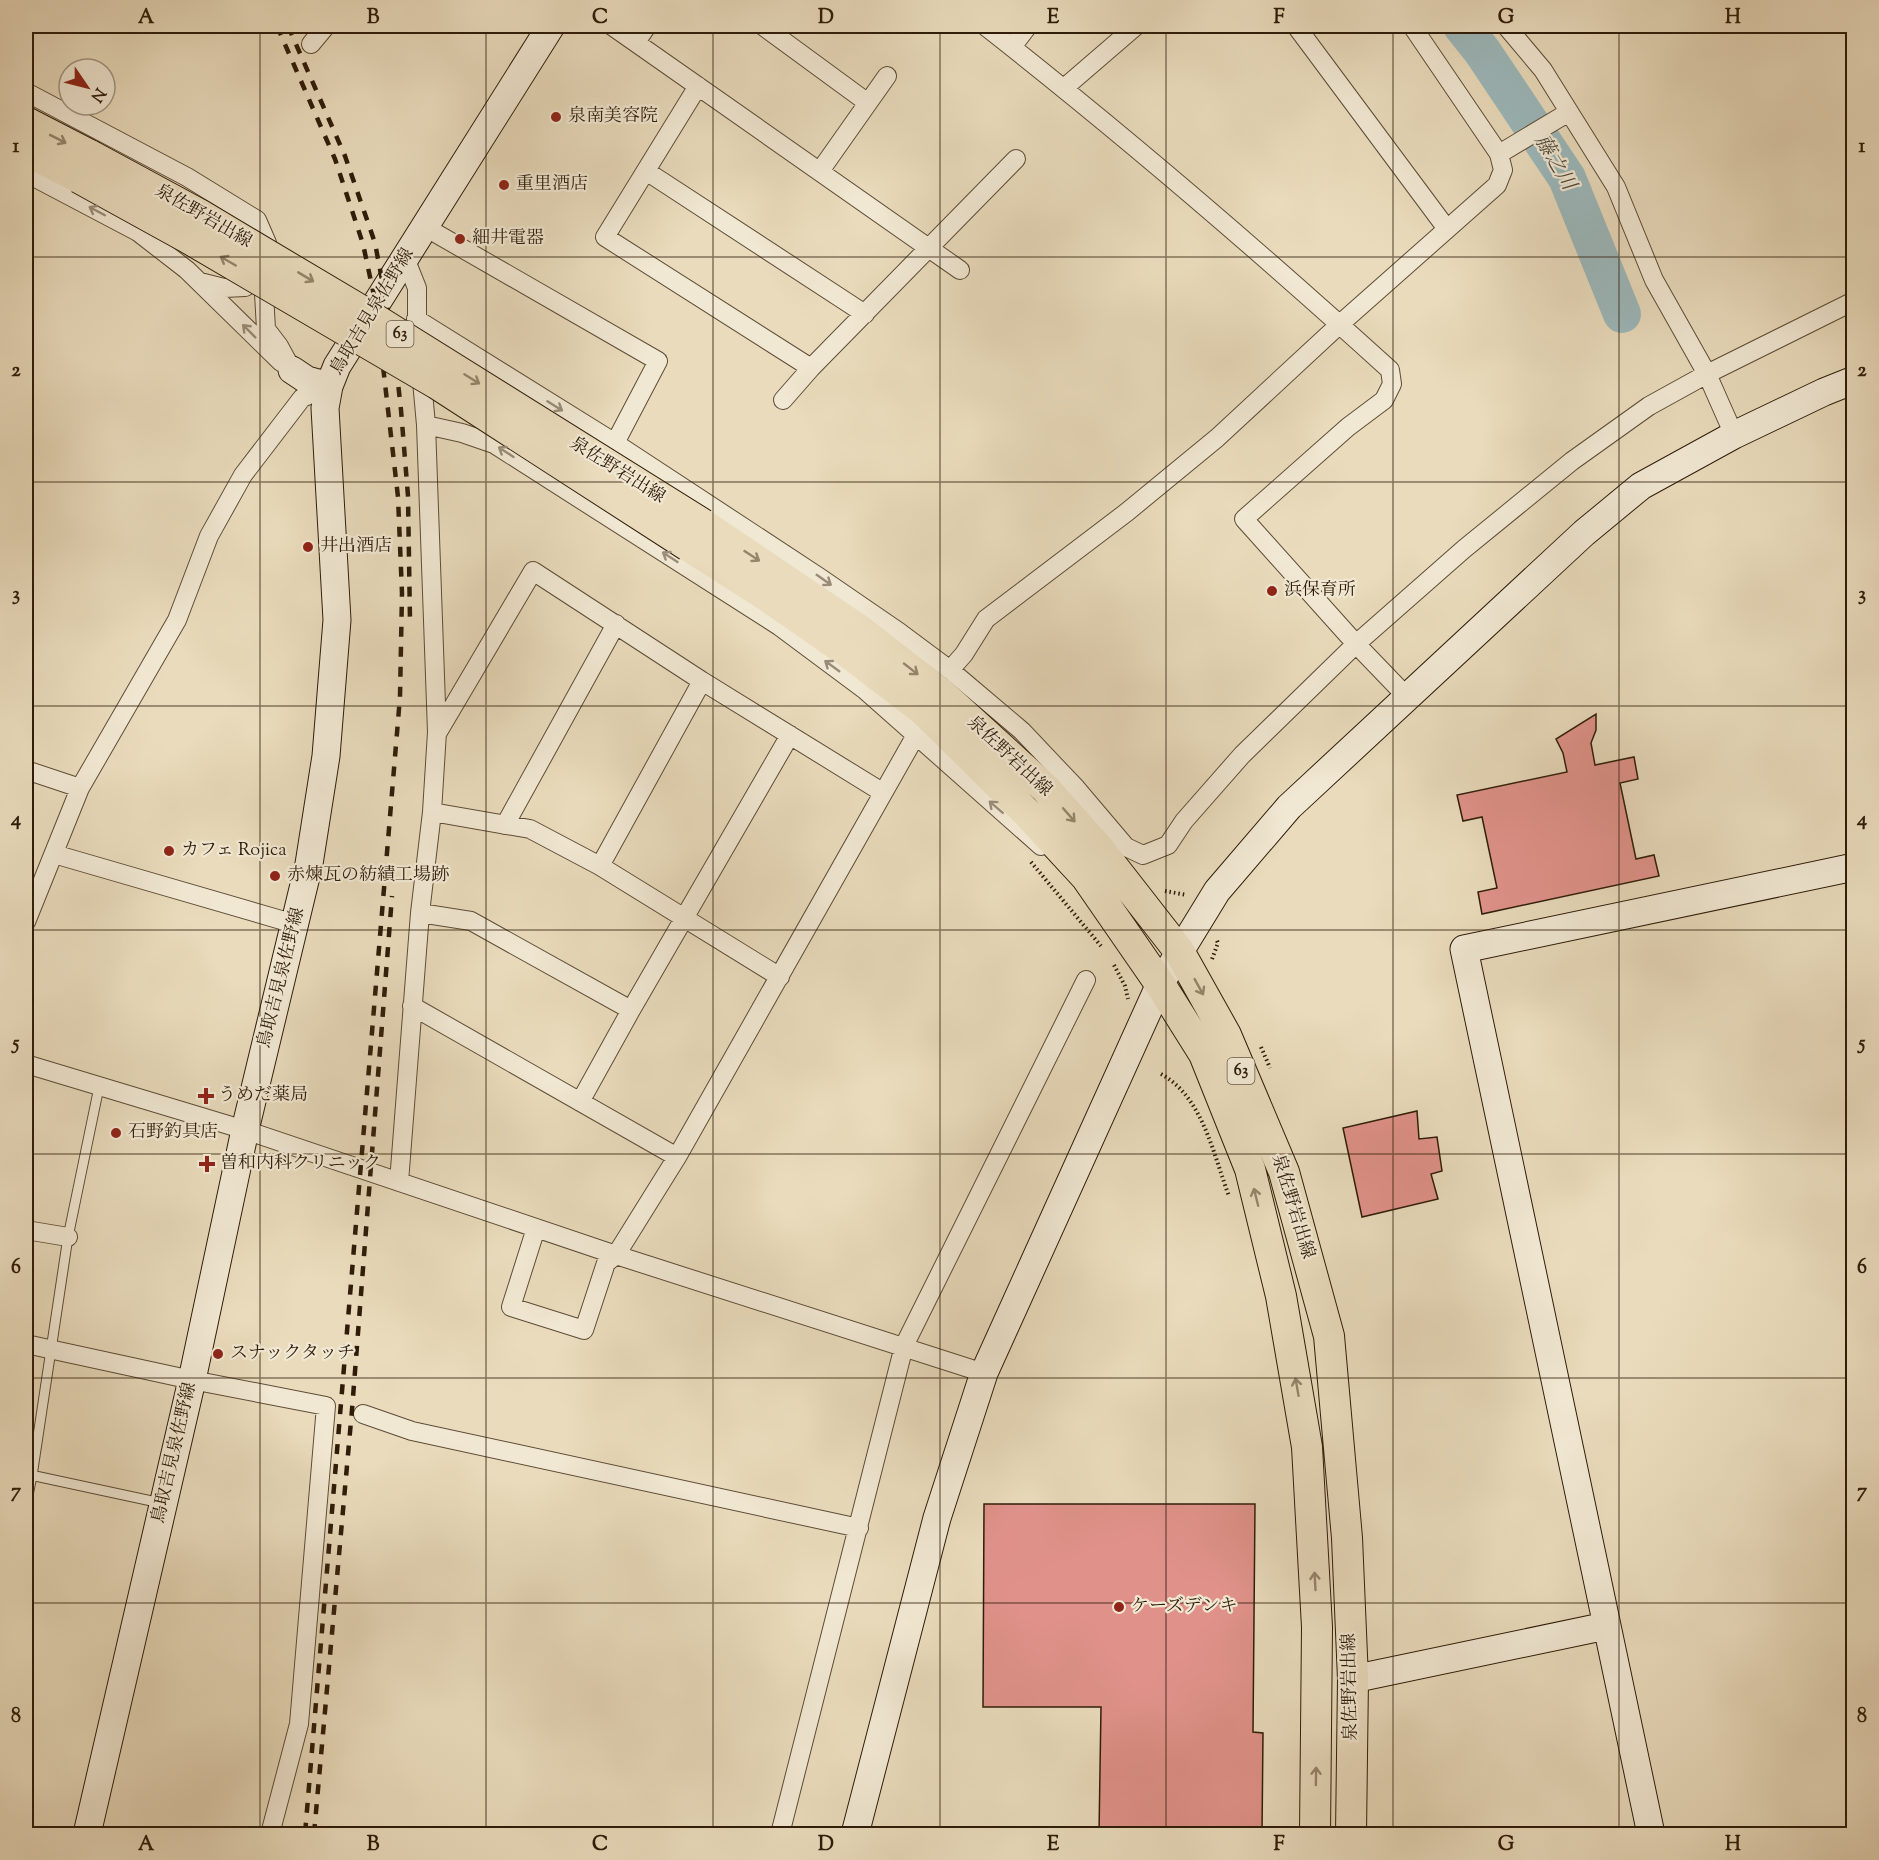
<svg xmlns="http://www.w3.org/2000/svg" width="1879" height="1860" font-family="'Sorts Mill Goudy','Noto Serif JP',serif">
<style>
.lines{fill:none;stroke-linecap:round;stroke-linejoin:round}
.river{stroke:#9cb8bb;stroke-width:38}
.building{fill:#e0928a;stroke:#2e1c09;stroke-width:1.5}
.lane-casing{stroke:#5d4c36;stroke-width:11}
.street-casing{stroke:#5d4c36;stroke-width:20}
.secondary-casing{stroke:#2e1c09;stroke-width:29}
.primary-casing{stroke:#2e1c09;stroke-width:32}
.path{stroke:#2e1c09;stroke-width:4;stroke-dasharray:1.5 3;stroke-linecap:butt}
.lane{stroke:#f1e8d3;stroke-width:9}
.street{stroke:#f1e8d3;stroke-width:18}
.secondary{stroke:#f1e8d3;stroke-width:27}
.primary{stroke:#e9dbbc;stroke-width:30}
.rail{stroke:#2e1c09;stroke-width:4.5;stroke-dasharray:10 10;stroke-linecap:butt}
.primary-bridge-casing{stroke:#2e1c09;stroke-width:32;stroke-linecap:butt}
.primary-bridge{stroke:#e9dbbc;stroke-width:30}
.oneway{stroke:#95856b}
.oneway2{stroke:#998c78}
.grid{fill:none;stroke:#2e1c09;stroke-width:1.5;stroke-opacity:0.55}
.poi-dot{fill:#8f2418;stroke:#f1e8d3;stroke-width:2}
.labels{text-anchor:middle;dominant-baseline:central;stroke-width:4.5;stroke-linejoin:round;paint-order:stroke}
.shield{fill:#f1e8d3;stroke:#685946;stroke-width:1.5}
.shield-label{font-size:16px;font-weight:bold;fill:#2e1c09}
.poi-label{font-size:18px;fill:#2e1c09;stroke:#f1e8d3;text-anchor:start}
.street-label{font-size:18px;fill:#2e1c09;stroke:#f1e8d3}
.water-label{font-size:20px;font-style:italic;fill:#4f4b3e;stroke:#f1e8d3}
.neatline{fill:none;stroke:#2e1c09;stroke-width:2}
.grid-label{font-size:20px;text-anchor:middle;font-weight:bold;fill:#2e1c09}
</style>
<rect width="100%" height="100%" fill="#e9dbbc"/>
<filter id="stains"><feTurbulence type="fractalNoise" baseFrequency=".00333" numOctaves="4"/><feColorMatrix values="0 0 0 0 .2 0 0 0 0 .09 0 0 0 0 .02 0 0 0 .5 -.17"/></filter>
<radialGradient id="worn" r=".72"><stop offset=".6" stop-color="#630" stop-opacity="0"/><stop offset="1" stop-color="#630" stop-opacity=".3"/></radialGradient>
<g class="lines">
<!-- river -->
<path class="river" d="M 1462,26 L 1482,51 L 1567,178 L 1622,314"/>
</g>
<!-- building -->
<path class="building" d="M 1596,714 L 1596,730 L 1591,743 L 1595,765 L 1634,757 L 1638,779 L 1620,783 L 1636,859 L 1654,855 L 1659,876 L 1482,914 L 1478,892 L 1497,888 L 1482,817 L 1463,821 L 1457,795 L 1567,772 L 1563,753 L 1556,739 Z
M 1417,1111 L 1419,1139 L 1437,1137 L 1442,1171 L 1431,1174 L 1438,1199 L 1362,1217 L 1343,1128 Z
M 984,1504 L 1255,1504 L 1253,1732 L 1263,1733 L 1262,1834 L 1099,1834 L 1101,1707 L 983,1707 Z"/>
<g class="lines">
<!-- lane casing -->
<g class="lane-casing">
<path id="lane" d="M 26,1474 L 161,1503
M 26,1505 L 32,1476 L 68,1237 L 99,1087"/>
</g>
<!-- street casing -->
<g class="street-casing">
<path id="street" d="M 612,26 L 960,270
M 763,26 L 868,103
M 985,26 C 1124,135 1259,251 1390,370 L 1392,384 L 1384,400 L 1348,427 L 1244,519 L 1356,644 L 1408,698
M 1296,26 L 1447,229
M 1506,26 L 1543,70 L 1616,187 L 1654,280 L 1707,374 L 1734,435
M 636,42 L 647,26
M 311,44 L 326,26
M 1012,47 L 1028,26
M 698,86 L 605,237 L 811,368
M 1064,88 L 1136,26
M 26,92 L 187,177 L 257,220 L 267,243 L 263,276 L 266,329 L 279,346 L 292,370
M 1499,154 L 1569,112
M 646,171 L 865,314
M 820,171 L 887,76
M 26,173 L 138,232 L 187,270 L 281,362
M 425,227 L 658,361 L 615,443
M 405,258 L 417,288 L 417,330
M 200,282 L 224,288 L 245,287 L 263,276
M 416,319 L 615,443 L 819,577 L 899,632 L 950,670 L 1022,731 L 1076,788 L 1126,847 L 1143,855 L 1168,845 L 1184,821 L 1242,755 L 1356,644 L 1464,549 L 1572,461 L 1649,406 L 1707,374 L 1854,301
M 783,400 L 811,368 L 1016,159
M 426,425 L 462,433 L 494,444 L 779,626 L 865,690 L 1041,846
M 950,670 L 964,654 L 986,619 L 1127,512 L 1217,438 L 1340,324 L 1497,185 L 1503,170 L 1499,154 L 1412,26
M 438,732 L 533,571 L 702,681 L 882,792
M 26,770 L 80,788
M 432,812 L 530,829 L 600,866 L 780,977
M 505,825 L 616,624
M 54,854 L 295,924
M 600,866 L 702,681
M 420,913 L 471,921 L 631,1010 L 790,735
M 26,922 L 80,788 L 177,620 L 209,536 L 243,475 L 302,398 L 329,386
M 412,1006 L 677,1157
M 26,1064 L 245,1130 L 616,1255 L 984,1373
M 580,1102 L 631,1010
M 399,1182 L 420,913 L 432,812 L 437,732 L 426,425 L 421,370
M 536,1228 L 511,1307 L 584,1330 L 606,1263 L 616,1255 L 677,1157 L 916,735
M 26,1230 L 68,1237
M 26,1344 L 192,1380 L 326,1406 L 299,1724 L 270,1834
M 363,1414 L 412,1431 L 859,1528
M 780,1834 L 904,1346 L 1086,980"/>
</g>
<!-- secondary casing -->
<g class="secondary-casing">
<path id="secondary" d="M 292,370 L 307,380 L 329,386
M 1353,1679 L 1606,1626
M 87,1834 L 192,1380 L 245,1130 L 309,864 L 326,756 L 337,620 L 325,408 L 329,386 L 337,366 L 551,26
M 855,1834 L 937,1518 L 984,1373 L 1160,984 L 1217,891 L 1289,807 L 1584,533 L 1641,486 L 1734,435 L 1824,392 L 1854,380
M 1651,1834 L 1464,949 L 1854,867"/>
</g>
<!-- primary casing -->
<g class="primary-casing">
<path id="primary" d="M 26,122 L 90,155
M 26,151 L 79,178
M 703,524 L 860,630 L 941,693 L 1046,789 L 1101,851 L 1179,951 L 1226,1035 L 1284,1172 L 1329,1336 L 1347,1538 L 1353,1679 L 1351,1834
M 688,546 L 765,595 L 848,653 L 924,711 L 1027,813 L 1086,877 L 1160,984 L 1204,1054 L 1250,1169 L 1281,1296 L 1307,1447 L 1317,1627 L 1315,1834"/>
</g>
<!-- path -->
<path class="path" d="M 1031,862 L 1101,946
M 1165,891 L 1187,895
M 1212,959 L 1218,943 L 1216,938
M 1114,965 L 1125,986 L 1128,999
M 1261,1047 L 1270,1068
M 1161,1074 C 1203,1097 1213,1154 1229,1196"/>
<!-- lane -->
<use href="#lane" class="lane"/>
<!-- street -->
<use href="#street" class="street"/>
<!-- secondary -->
<use href="#secondary" class="secondary"/>
<!-- primary -->
<use href="#primary" class="primary"/>
<!-- rail -->
<path class="rail" d="M 277,26 L 335,159 L 363,244 L 376,305 L 398,497 L 402,593 L 400,697 L 305,1834
M 288,26 L 345,156 L 375,243 L 393,338 L 401,410 L 408,496 L 410,621
M 314,1834 L 352,1410 L 392,896"/>
<!-- primary-bridge casing -->
<g class="primary-bridge-casing">
<path id="primary-bridge" d="M 90,155 L 199,214 L 362,311 L 703,524
M 79,178 L 186,237 L 437,384 L 688,546"/>
</g>
<!-- primary-bridge -->
<use href="#primary-bridge" class="primary-bridge"/>
</g>
<!-- one-way arrows -->
<defs><path id="oneway-shaft" d="M-6 0H5M1.5-3L5.5 0L1.5 3" fill="none" stroke-width="1.6" stroke-linecap="round" stroke-linejoin="round" transform="scale(1.5)"/></defs>
<g class="oneway">
<use href="#oneway-shaft" transform="translate(58 139) rotate(27)"/>
<use href="#oneway-shaft" transform="translate(228 261) rotate(-150)"/>
<use href="#oneway-shaft" transform="translate(306 277) rotate(31)"/>
<use href="#oneway-shaft" transform="translate(472 379) rotate(32)"/>
<use href="#oneway-shaft" transform="translate(752 556) rotate(33)"/>
<use href="#oneway-shaft" transform="translate(911 669) rotate(38)"/>
<use href="#oneway-shaft" transform="translate(1069 815) rotate(49)"/>
<use href="#oneway-shaft" transform="translate(1199 987) rotate(61)"/>
<use href="#oneway-shaft" transform="translate(1256 1197) rotate(-104)"/>
<use href="#oneway-shaft" transform="translate(1297 1387) rotate(-100)"/>
<use href="#oneway-shaft" transform="translate(1315 1581) rotate(-93)"/>
<use href="#oneway-shaft" transform="translate(1316 1776) rotate(-89)"/>
</g>
<g class="oneway2">
<use href="#oneway-shaft" transform="translate(97 211) rotate(-152)"/>
<use href="#oneway-shaft" transform="translate(249 331) rotate(-135)"/>
<use href="#oneway-shaft" transform="translate(555 406) rotate(32)"/>
<use href="#oneway-shaft" transform="translate(506 452) rotate(-147)"/>
<use href="#oneway-shaft" transform="translate(670 557) rotate(-147)"/>
<use href="#oneway-shaft" transform="translate(824 580) rotate(35)"/>
<use href="#oneway-shaft" transform="translate(832 666) rotate(-144)"/>
<use href="#oneway-shaft" transform="translate(996 807) rotate(-139)"/>
</g>
<!-- grid -->
<path class="grid" d="M 260,26 L 260,1834M 486,26 L 486,1834M 713,26 L 713,1834M 940,26 L 940,1834M 1166,26 L 1166,1834M 1393,26 L 1393,1834M 1619,26 L 1619,1834M 26,257 L 1854,257M 26,482 L 1854,482M 26,706 L 1854,706M 26,930 L 1854,930M 26,1154 L 1854,1154M 26,1378 L 1854,1378M 26,1603 L 1854,1603"/>
<!-- markers -->
<g class="poi-dot">
<circle cx="556" cy="117" r="6"/>
<circle cx="504" cy="185" r="6"/>
<circle cx="460" cy="239" r="6"/>
<circle cx="308" cy="547" r="6"/>
<circle cx="1272" cy="591" r="6"/>
<circle cx="169" cy="851" r="6"/>
<circle cx="275" cy="876" r="6"/>
<path d="M203 1087h6v6h6v6h-6v6h-6v-6h-6v-6h6z"/>
<circle cx="116" cy="1133" r="6"/>
<path d="M204 1155h6v6h6v6h-6v6h-6v-6h-6v-6h6z"/>
<circle cx="218" cy="1354" r="6"/>
<circle cx="1119" cy="1607" r="6"/>
</g>
<g class="labels">
<!-- shield labels -->
<g class="shield">
<rect x="386.5" y="321" width="27" height="26" rx="4.5"/>
<rect x="1227.5" y="1058" width="27" height="26" rx="4.5"/>
</g>
<g class="shield-label">
<text x="400" y="334">63</text>
<text x="1241" y="1071">63</text>
</g>
<!-- poi labels -->
<g class="poi-label">
<text x="568" y="117">泉南美容院</text>
<text x="516" y="185">重里酒店</text>
<text x="472" y="239">細井電器</text>
<text x="320" y="547">井出酒店</text>
<text x="1284" y="591">浜保育所</text>
<text x="181" y="851">カフェ Rojica</text>
<text x="287" y="876">赤煉瓦の紡績工場跡</text>
<text x="218" y="1096">うめだ薬局</text>
<text x="128" y="1133">石野釣具店</text>
<text x="220" y="1164">曽和内科クリニック</text>
<text x="230" y="1354">スナックタッチ</text>
<text x="1131" y="1607">ケーズデンキ</text>
</g>
<!-- street labels -->
<g class="street-label">
<text transform="translate(203 217) rotate(30)">泉佐野岩出線</text>
<text transform="translate(373 312) rotate(-59)">鳥取吉見泉佐野線</text>
<text transform="translate(617 471) rotate(32)">泉佐野岩出線</text>
<text transform="translate(1009 757) rotate(43)">泉佐野岩出線</text>
<text transform="translate(282 978) rotate(-76)">鳥取吉見泉佐野線</text>
<text transform="translate(1292 1207) rotate(73)">泉佐野岩出線</text>
<text transform="translate(175 1453) rotate(-77)">鳥取吉見泉佐野線</text>
<text transform="translate(1351 1687) rotate(-91)">泉佐野岩出線</text>
</g>
<!-- water labels -->
<g class="water-label">
<text transform="translate(1554 163) rotate(59)">藤之川</text>
</g>
</g>
<!-- margin -->
<rect width="1879" height="1860" fill="none" stroke="#e9dbbc" stroke-width="66"/>
<!-- north arrow -->
<g transform="translate(87 87) rotate(125)"><circle r="28" fill="#f1e8d3" stroke="#a39682" stroke-width="1.5"/>
<path d="M0-4.5L10 22L0 15L-10 22Z" fill="#8f2418"/>
<text y="-9" font-size="16" font-weight="bold" text-anchor="middle" fill="#2e1c09">N</text>
</g>
<rect x="33" y="33" width="1813" height="1794" class="neatline"/>
<g class="grid-label">
<text x="146" y="23">A</text>
<text x="373" y="23">B</text>
<text x="600" y="23">C</text>
<text x="826" y="23">D</text>
<text x="1053" y="23">E</text>
<text x="1279" y="23">F</text>
<text x="1506" y="23">G</text>
<text x="1733" y="23">H</text>
<text x="16" y="152">1</text>
<text x="1862" y="152">1</text>
<text x="16" y="376">2</text>
<text x="1862" y="376">2</text>
<text x="16" y="600">3</text>
<text x="1862" y="600">3</text>
<text x="16" y="825">4</text>
<text x="1862" y="825">4</text>
<text x="16" y="1049">5</text>
<text x="1862" y="1049">5</text>
<text x="16" y="1273">6</text>
<text x="1862" y="1273">6</text>
<text x="16" y="1497">7</text>
<text x="1862" y="1497">7</text>
<text x="16" y="1722">8</text>
<text x="1862" y="1722">8</text>
<text x="146" y="1850">A</text>
<text x="373" y="1850">B</text>
<text x="600" y="1850">C</text>
<text x="826" y="1850">D</text>
<text x="1053" y="1850">E</text>
<text x="1279" y="1850">F</text>
<text x="1506" y="1850">G</text>
<text x="1733" y="1850">H</text>
</g>
<rect width="100%" height="100%" filter="url(#stains)"/>
<rect width="100%" height="100%" fill="url(#worn)"/>
</svg>
